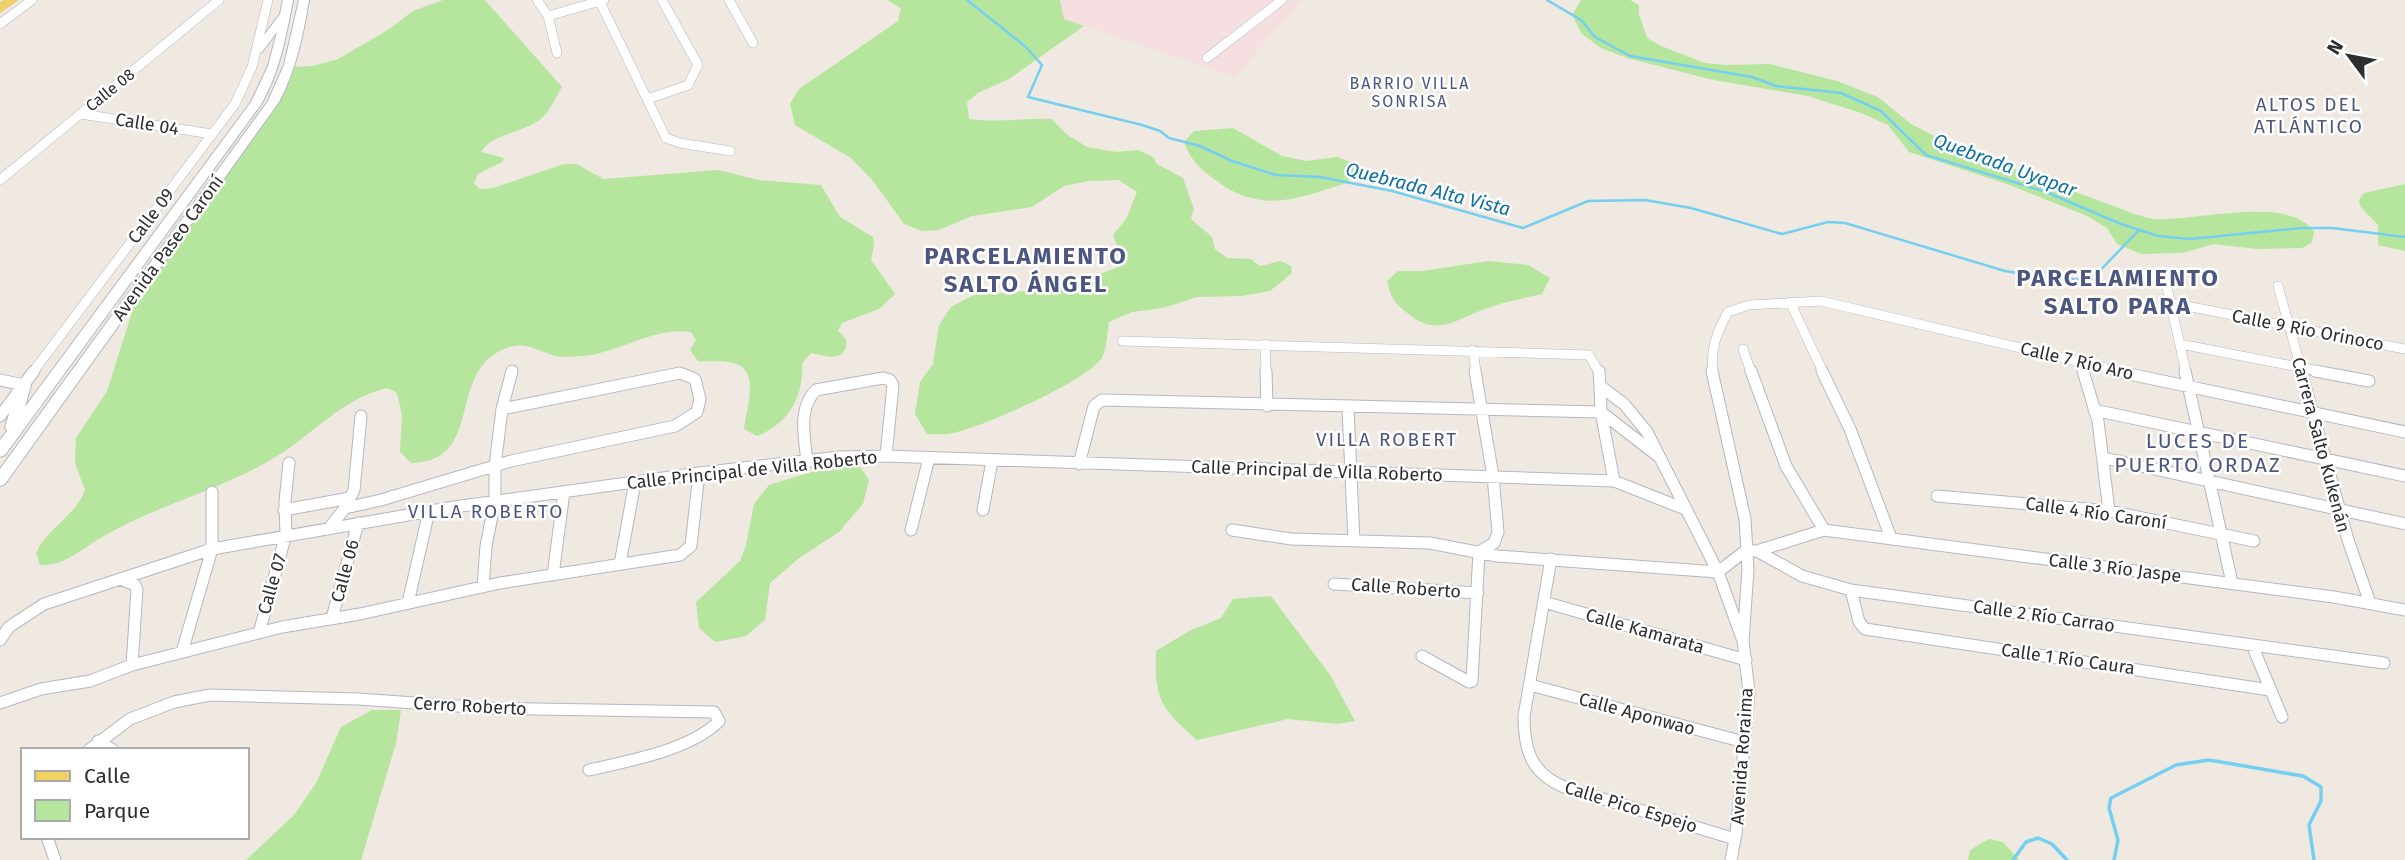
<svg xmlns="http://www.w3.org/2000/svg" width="2405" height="860" font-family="'Fira Sans',sans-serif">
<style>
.medical{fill:#f5dfe0}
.green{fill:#b6e59e}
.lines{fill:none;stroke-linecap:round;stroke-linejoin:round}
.stream-far1{stroke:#75cff0;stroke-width:2.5}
.stream{stroke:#75cff0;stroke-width:3.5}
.minor-far1-casing{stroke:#b4b7c1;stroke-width:10}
.minor-casing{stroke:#b4b7c1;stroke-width:13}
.tertiary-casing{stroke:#b4b7c1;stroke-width:2}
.primary-casing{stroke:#c9c9c9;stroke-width:1}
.minor-far1{stroke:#fff;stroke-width:9}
.minor{stroke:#fff;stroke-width:11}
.tertiary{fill:#fff;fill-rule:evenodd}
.primary{fill:#f2d163;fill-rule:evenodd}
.labels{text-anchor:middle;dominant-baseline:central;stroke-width:5;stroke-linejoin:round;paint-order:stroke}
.far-neighbourhood-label{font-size:16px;letter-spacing:2px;fill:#4d5680;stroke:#fff}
.far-street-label{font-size:16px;fill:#2e2e2e;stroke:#fff}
.street-label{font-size:18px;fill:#2e2e2e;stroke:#fff}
.neighbourhood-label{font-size:19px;letter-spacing:2px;fill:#4d5680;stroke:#fff}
.water-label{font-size:19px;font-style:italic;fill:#0d6fa3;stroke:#fff}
.quarter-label{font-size:21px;letter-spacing:2px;fill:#4d5680;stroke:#fff}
.district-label{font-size:24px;font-weight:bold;letter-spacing:2px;fill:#4d5680;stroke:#fff}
</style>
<rect width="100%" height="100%" fill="#efe9e1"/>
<!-- medical -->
<path class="medical" d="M 1060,0 L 1302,0 L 1235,77 L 1064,19 Z"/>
<!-- green -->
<path class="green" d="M 443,0 L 485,0 L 562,87 C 556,96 551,109 544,116 C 527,133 492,133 481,152 L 504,158 L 502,162 L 478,174 L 474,183 L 480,189 L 493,188 L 564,164 L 577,164 L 603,179 L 718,170 L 758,180 L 821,185 L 840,217 L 873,237 L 874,245 L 871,260 L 895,294 L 879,309 L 842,323 L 838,331 L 846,339 L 846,348 L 841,355 L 831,357 L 811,353 L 802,363 C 804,397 788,424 757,436 L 744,429 C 746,410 760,373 737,364 C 727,360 709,362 698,361 L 690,350 L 696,340 L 691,332 C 654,326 619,353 582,356 C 575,356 563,358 555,356 C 537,351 525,340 504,349 C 446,373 485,462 411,463 L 400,452 L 402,415 L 397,393 L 387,388 C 340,399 310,438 269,461 C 216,491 155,506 102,537 C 83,548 63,567 40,565 L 36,553 C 47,528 75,517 85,490 L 75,463 L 76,438 L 107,391 L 140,287 L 218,180 L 290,67 L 313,66 L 338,59 L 388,30 L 413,11 Z
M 887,0 L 1060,0 L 1064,19 L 1084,26 L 1009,79 L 978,93 L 967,102 L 969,119 C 996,123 1024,118 1052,119 L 1066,134 L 1087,147 L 1117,152 L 1138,150 L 1153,157 L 1157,164 L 1183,178 L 1194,209 L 1191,219 L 1212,237 L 1215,249 L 1227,258 L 1251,259 L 1260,266 L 1281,261 L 1291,266 L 1292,273 L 1270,291 L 1242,296 L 1197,297 L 1163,308 L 1132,312 L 1109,322 C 1107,332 1107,351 1101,359 C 1084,382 983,427 953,433 C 945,435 935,434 927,434 L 915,414 L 920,382 L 933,364 L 939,325 L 951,307 L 974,295 L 1040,290 L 1073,284 L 1116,268 L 1119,251 L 1113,235 L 1126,219 L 1137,192 L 1119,180 L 1089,181 L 1064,186 L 1032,207 L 972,216 L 939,230 L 922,231 L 904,224 L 873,181 L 851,158 L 795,125 L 790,104 L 799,89 L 898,21 L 901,8 Z
M 1581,0 L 1630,0 L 1639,5 L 1639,14 L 1647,38 L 1661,46 L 1705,63 L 1725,65 L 1770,64 L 1837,81 L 1878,97 L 1911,124 L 1955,147 L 2129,212 C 2137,215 2147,218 2155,219 C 2195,222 2290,194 2314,232 L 2312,242 L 2302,248 L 2258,249 L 2213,244 L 2183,253 L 2141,254 L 2117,244 L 2107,228 L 2087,216 L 2007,184 L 1909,152 L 1888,125 L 1861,113 L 1808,96 L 1714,80 L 1627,58 L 1601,48 L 1582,34 L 1572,15 Z
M 1233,128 L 1282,156 L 1306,161 L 1337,157 L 1357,165 L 1347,183 C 1295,199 1261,215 1214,179 C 1199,168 1190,159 1184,142 L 1194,131 Z
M 2405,184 L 2405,251 L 2378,245 L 2378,225 L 2360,206 L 2359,200 L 2364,193 Z
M 1488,261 L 1528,265 L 1550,278 L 1542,294 C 1523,298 1503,302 1485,309 C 1456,319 1438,337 1410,315 C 1394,302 1392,301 1387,281 L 1398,271 L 1423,271 Z
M 858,464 L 869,480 L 863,504 L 839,532 L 798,559 L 770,583 L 765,620 L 746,636 L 715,642 L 699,628 L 696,602 L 740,561 L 746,545 L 754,504 L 769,485 L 831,466 Z
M 1271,596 L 1330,675 L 1355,721 L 1338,724 L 1288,719 L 1197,740 C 1162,709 1154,700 1156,651 L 1189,631 L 1221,618 L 1233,599 Z
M 372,710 L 401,710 L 396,743 L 361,860 L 246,860 L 295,814 L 316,783 L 341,727 Z
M 1989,839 L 2003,842 L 2019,860 L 1968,860 L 1970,850 Z"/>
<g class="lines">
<!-- stream-far1 -->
<path class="stream-far1" d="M 967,0 L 1026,47 L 1042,65 L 1028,97 L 1142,125 L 1160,131 L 1169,138 L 1200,146 L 1232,161 L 1276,175 L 1320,177 L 1392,191 L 1523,228 L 1588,201 L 1645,200 L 1691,208 L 1782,234 L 1828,222 L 1845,223 L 2005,271 L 2048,278 L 2091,280 L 2138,231
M 1547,0 L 1581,20 L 1595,37 L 1630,56 L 1752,77 L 1776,86 L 1841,93 L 1881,111 L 1926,155 L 2046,192 L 2121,224 L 2158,236 L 2190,239 L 2301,228 L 2332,228 L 2405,237"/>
<!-- stream -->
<path class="stream" d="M 2013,860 L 2026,842 L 2038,838 L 2052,844 L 2067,860
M 2114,860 L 2118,840 L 2109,808 L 2111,798 L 2176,765 L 2209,760 L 2303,776 L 2321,787 L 2321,801 L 2309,825 L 2314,860"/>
<!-- minor-far1 casing -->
<g class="minor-far1-casing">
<path id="minor-far1" d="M 537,0 L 548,16 L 557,53
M 599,0 L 666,138 L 680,143 L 730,151
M 729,0 L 753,43
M 548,16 L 604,0
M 0,24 L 32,0
M 1207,58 L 1282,0
M 648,99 L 688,85 L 698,65 L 662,0
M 81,114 L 212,134
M 0,180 L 219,0
M 2164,274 L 2186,372
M 2278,286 L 2302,372
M 1790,302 L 1823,372
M 2171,303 L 2405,349
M 1122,341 L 1589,355 L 1599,372
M 1265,344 L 1266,372
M 2180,344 L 2324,372
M 1743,349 L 1751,372
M 1473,350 L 1476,372
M 2081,363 L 2084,372
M 33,372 L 235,104 L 252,67 L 268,0
M 1713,372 C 1710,349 1717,332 1728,312 L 1749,305 L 1821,301 L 2123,372"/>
</g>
<!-- minor casing -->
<g class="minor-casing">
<path id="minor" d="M 1266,371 L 1267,406
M 1475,371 L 1493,476 L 1498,532 L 1494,543 L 1479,552
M 1599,371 L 1600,386 L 1624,404 L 1647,432 L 1718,572 L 1743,641 L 1749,692 L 1736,834 L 1731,860
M 1712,371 L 1745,519 L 1748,569 L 1743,641
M 1751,371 L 1786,466 L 1824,530 L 1757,551
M 1822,371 L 1850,429 L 1891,538
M 2083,371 L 2098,421 L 2109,511
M 2115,371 L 2405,432
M 2185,371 L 2232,583
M 2301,371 L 2348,540 L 2370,603
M 2315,371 L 2369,381
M 0,380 L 24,385
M 1600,386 L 1601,412 L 1614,481
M 1348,408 L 1354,541
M 2094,410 L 2405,476
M 0,416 L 34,371
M 2104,458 L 2405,524
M 807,463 C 805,438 797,409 816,390 L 883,378 L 890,380 L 893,385 L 886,456
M 1079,464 L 1094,406 L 1102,400 L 1601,412 L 1658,456
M 1937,496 L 2109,511 L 2254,541
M 345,508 L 381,500 L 511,461 L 675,426 L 697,412 L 700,399 L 695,379 L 680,373 L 502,409
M 284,510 L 350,498
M 983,510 L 992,461
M 330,527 L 345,508 L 354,490 L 361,416
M 911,530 L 929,458
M 1232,530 L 1291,539 L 1430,543 L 1497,556 L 1718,572
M 1824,530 L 2334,597 L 2405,610
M 1551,559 L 1524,716 C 1524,750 1531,773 1564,787 L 1735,839
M 620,564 L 635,482
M 1718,572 L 1745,551 L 1757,551 L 1802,576 L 1851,590 L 2384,663
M 553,575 L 564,492
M 120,579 L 135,585 L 137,590 L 132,665
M 1334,584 L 1478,593
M 483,587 L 486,546 L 495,501 L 495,466 L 502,409 L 512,371
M 1851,590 L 1859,622 L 1865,629 L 2270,690
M 1544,602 L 1746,660
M 408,603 L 429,511
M 332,618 L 358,523
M 259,633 L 286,534 L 285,501 L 289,463
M 0,640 L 9,627 L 44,604 L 212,549 L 454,507 L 699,473 L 839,457 L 886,456 L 1614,481 L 1685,509
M 2252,645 L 2282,717
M 182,652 L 212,549 L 212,492
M 1422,656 L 1469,682 L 1472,681 L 1479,552
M 1530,685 L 1744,742
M 0,703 L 41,689 L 90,681 L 132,665 L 282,627 L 360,614 L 500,583 L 680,555 L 691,546 L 699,473
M 98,741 L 113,750
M 89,750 L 130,719 L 174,702 L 210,695 L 358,699 L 486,708 L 714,712 L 719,721 C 691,750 628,761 589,770
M 47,837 L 55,860"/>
</g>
<!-- tertiary casing -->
<g class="tertiary-casing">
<path id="tertiary" d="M 283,0 L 293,0 C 286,36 280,71 262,103 L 5,455 L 0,457 L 0,440 L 7,431 L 5,427 L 19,381 L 24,380 L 31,385 L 25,407 L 251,102 L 268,66 L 277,32 L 262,52 L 258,53 L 253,50 L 280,14 Z
M 299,0 L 309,0 C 303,36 296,70 279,102 L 5,484 L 0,486 L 0,469 L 268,101 L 284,65 Z"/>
</g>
<!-- primary casing -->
<g class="primary-casing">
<path id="primary" d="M 4,0 L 18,0 L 0,13 L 0,3 Z"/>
</g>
<!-- minor-far1 -->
<use href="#minor-far1" class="minor-far1"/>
<!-- minor -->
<use href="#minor" class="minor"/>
<!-- tertiary -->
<use href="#tertiary" class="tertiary"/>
<!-- primary -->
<use href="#primary" class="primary"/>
</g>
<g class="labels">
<!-- far-neighbourhood labels -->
<g class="far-neighbourhood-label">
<text x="1410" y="83">BARRIO VILLA<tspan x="1410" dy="18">SONRISA</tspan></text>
</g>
<!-- far-street labels -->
<g class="far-street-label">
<text transform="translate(110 90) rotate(-39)">Calle 08</text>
</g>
<!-- street labels -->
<g class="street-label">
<text transform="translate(147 124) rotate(9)">Calle 04</text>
<text transform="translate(151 216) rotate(-53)">Calle 09</text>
<text transform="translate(168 248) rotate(-54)">Avenida Paseo Caroní</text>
<text transform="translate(2308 330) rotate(11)">Calle 9 Río Orinoco</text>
<text transform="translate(2077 361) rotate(13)">Calle 7 Río Aro</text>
<text transform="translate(2321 445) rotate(75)">Carrera Salto Kukenán</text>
<text transform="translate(752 470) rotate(-6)">Calle Principal de Villa Roberto</text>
<text transform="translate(1317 471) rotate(2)">Calle Principal de Villa Roberto</text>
<text transform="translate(2096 513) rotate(8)">Calle 4 Río Caroní</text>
<text transform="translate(2115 568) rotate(7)">Calle 3 Río Jaspe</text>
<text transform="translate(345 571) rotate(-75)">Calle 06</text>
<text transform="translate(272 584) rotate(-74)">Calle 07</text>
<text transform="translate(1406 588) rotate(4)">Calle Roberto</text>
<text transform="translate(2044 616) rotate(8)">Calle 2 Río Carrao</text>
<text transform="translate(1645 631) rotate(16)">Calle Kamarata</text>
<text transform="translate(2068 659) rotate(8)">Calle 1 Río Caura</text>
<text transform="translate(470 706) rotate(3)">Cerro Roberto</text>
<text transform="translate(1637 714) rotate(15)">Calle Aponwao</text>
<text transform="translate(1742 756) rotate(-86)">Avenida Roraima</text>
<text transform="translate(1631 807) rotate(17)">Calle Pico Espejo</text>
</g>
<!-- neighbourhood labels -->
<g class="neighbourhood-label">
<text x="2309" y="104">ALTOS DEL<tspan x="2309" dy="22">ATLÁNTICO</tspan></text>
<text x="1387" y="439">VILLA ROBERT</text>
<text x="486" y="511">VILLA ROBERTO</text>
</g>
<!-- water labels -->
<g class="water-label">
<text transform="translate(2005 165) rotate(20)">Quebrada Uyapar</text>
<text transform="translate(1428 189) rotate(14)">Quebrada Alta Vista</text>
</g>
<!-- quarter labels -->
<g class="quarter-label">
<text x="2198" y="441">LUCES DE<tspan x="2198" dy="24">PUERTO ORDAZ</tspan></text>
</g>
<!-- district labels -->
<g class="district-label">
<text x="1026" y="256">PARCELAMIENTO<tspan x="1026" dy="28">SALTO ÁNGEL</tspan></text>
<text x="2118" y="278">PARCELAMIENTO<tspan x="2118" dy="28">SALTO PARA</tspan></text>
</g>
</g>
<!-- legend -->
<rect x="21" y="748" width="228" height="91" fill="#ffffff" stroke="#ababab" stroke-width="2"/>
<rect x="35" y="771" width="35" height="10" fill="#f2d163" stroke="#ababab" stroke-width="2"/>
<text x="84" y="783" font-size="21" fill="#2e2e2e">Calle</text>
<rect x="35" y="800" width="35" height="21" fill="#b6e59e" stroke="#ababab" stroke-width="2"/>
<text x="84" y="818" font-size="21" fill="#2e2e2e">Parque</text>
<!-- north arrow -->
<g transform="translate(2349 56) rotate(302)" stroke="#ffffff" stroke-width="5" paint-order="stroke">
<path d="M0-5L12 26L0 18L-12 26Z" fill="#2e2e2e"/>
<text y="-10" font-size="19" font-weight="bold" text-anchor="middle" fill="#2e2e2e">N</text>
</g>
</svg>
